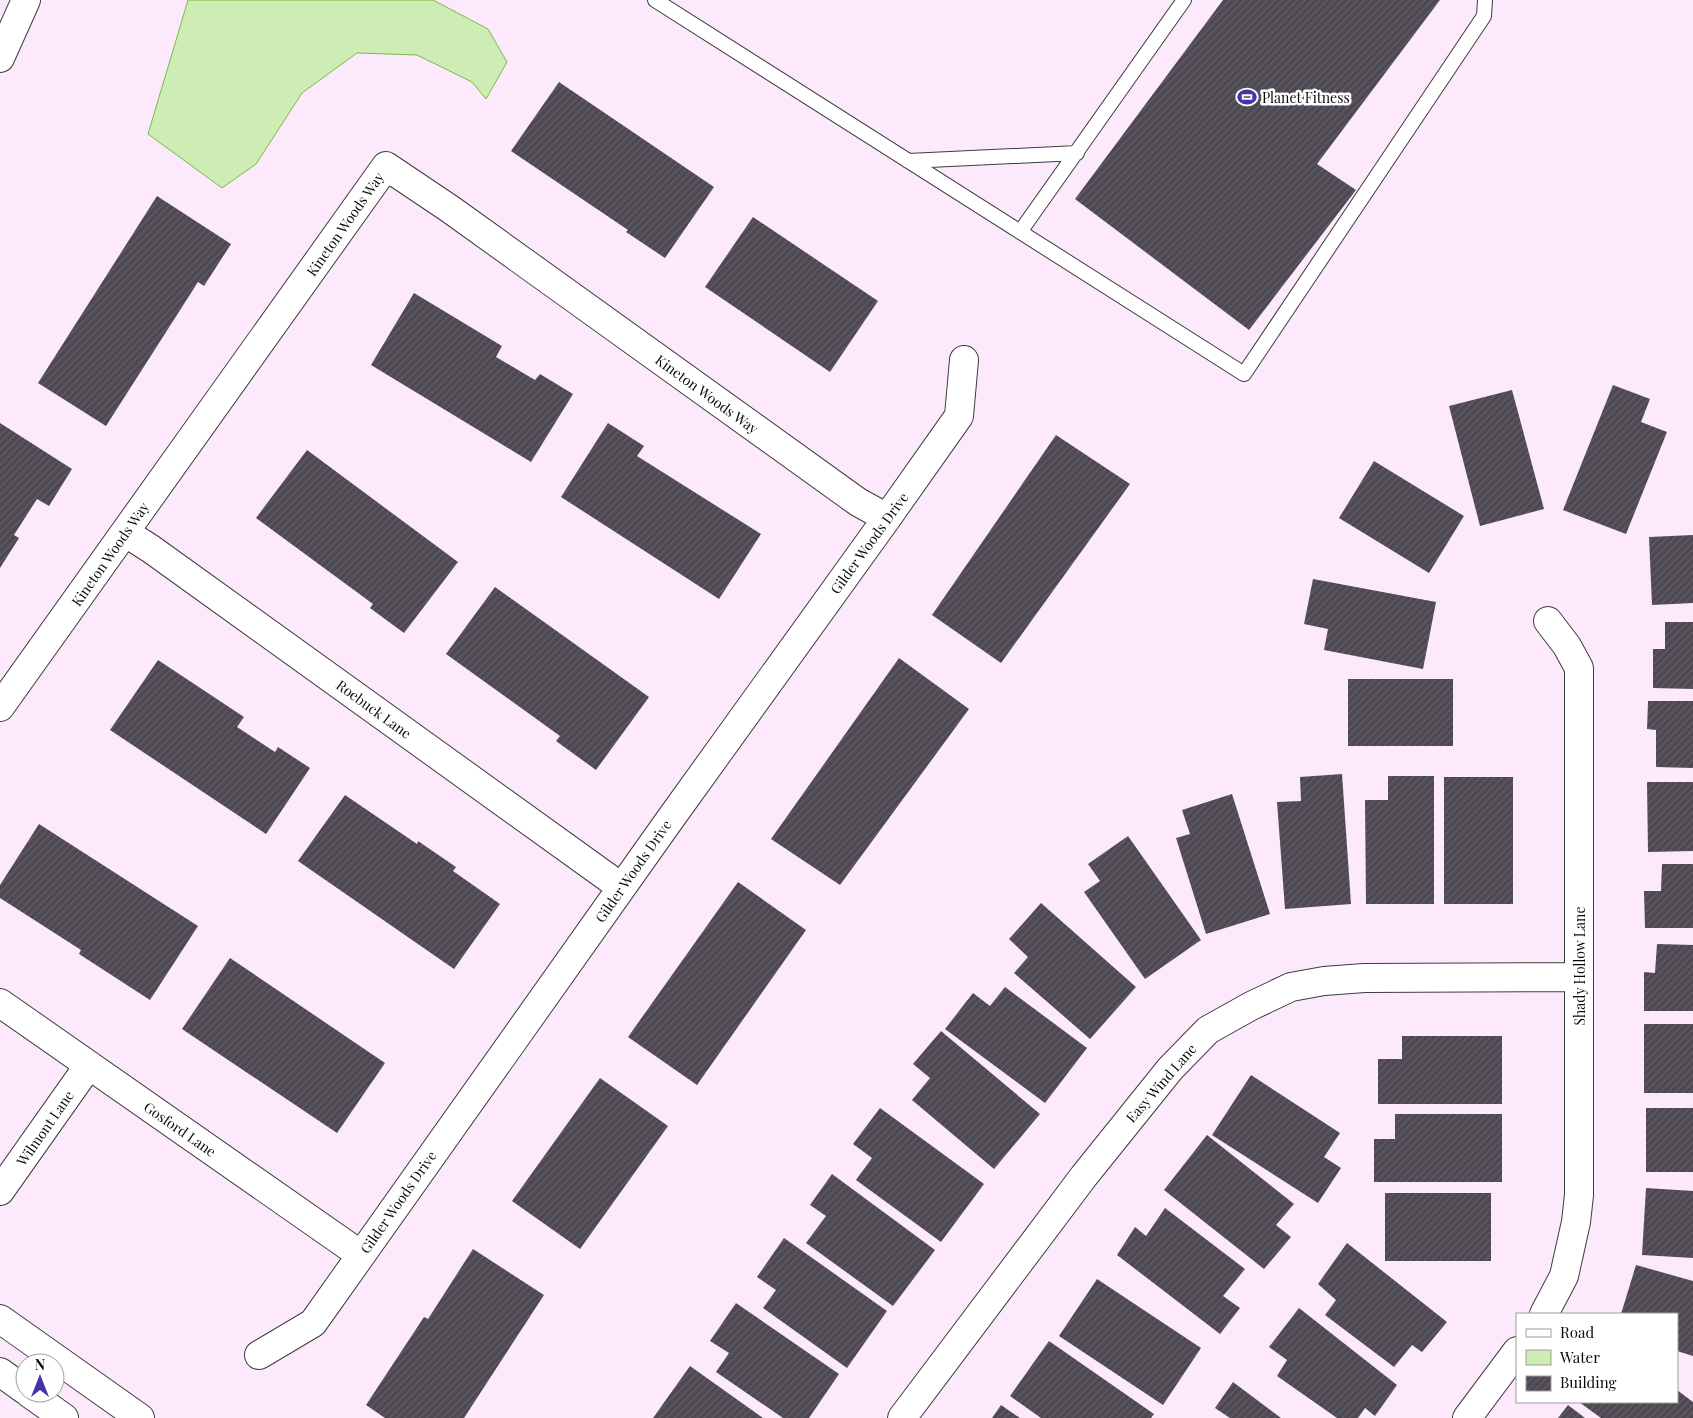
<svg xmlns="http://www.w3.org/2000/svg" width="1693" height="1418" font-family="'Playfair Display',serif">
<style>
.water{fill:#ceedb5;stroke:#78bb45}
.building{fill:url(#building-hatch)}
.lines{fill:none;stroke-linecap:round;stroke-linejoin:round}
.service-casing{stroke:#3d3d3d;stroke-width:16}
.minor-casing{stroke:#3d3d3d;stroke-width:30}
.tertiary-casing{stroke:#3d3d3d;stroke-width:30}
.service{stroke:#fff;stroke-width:14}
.minor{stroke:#fff;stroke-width:28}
.tertiary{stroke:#fff;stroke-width:28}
.labels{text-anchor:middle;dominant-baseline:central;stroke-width:5;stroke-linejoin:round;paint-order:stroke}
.poi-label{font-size:14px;fill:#0a0a0a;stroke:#fff;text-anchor:start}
.street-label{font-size:14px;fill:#0a0a0a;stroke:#fff}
</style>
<defs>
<pattern id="building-hatch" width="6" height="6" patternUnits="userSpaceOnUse" patternTransform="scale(1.25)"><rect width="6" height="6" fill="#4d4851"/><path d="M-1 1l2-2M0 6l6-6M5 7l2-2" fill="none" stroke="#625e65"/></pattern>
</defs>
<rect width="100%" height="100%" fill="#fceafc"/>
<!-- water -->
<path class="water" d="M 188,0 L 433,0 L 488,29 L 507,62 L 486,99 L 472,82 L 417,55 L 357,53 L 302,93 L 256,164 L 222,188 L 148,134 Z"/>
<!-- building -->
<path class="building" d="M 1223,0 L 1440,0 L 1317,164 L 1356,190 L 1249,330 L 1075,199 Z
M 559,82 L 714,187 L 665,258 L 626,232 L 628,230 L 511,151 Z
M 157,196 L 231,244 L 204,286 L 198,282 L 106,426 L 38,383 Z
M 753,217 L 878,301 L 830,372 L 705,287 Z
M 414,293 L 502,346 L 496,357 L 535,380 L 540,374 L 573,394 L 531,462 L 371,365 Z
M 1613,385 L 1650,399 L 1641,422 L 1667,432 L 1626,534 L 1563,510 Z
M 1512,390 L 1544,509 L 1480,526 L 1449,406 Z
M 0,423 L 72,469 L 49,506 L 37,499 L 14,535 L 19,538 L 0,568 Z
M 608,423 L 644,446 L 637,456 L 761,534 L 719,599 L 561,497 Z
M 1056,435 L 1130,484 L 1001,663 L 932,615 Z
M 307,450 L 458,562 L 404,633 L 370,608 L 373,604 L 256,518 Z
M 1374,461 L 1464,516 L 1429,573 L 1339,518 Z
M 1693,535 L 1693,603 L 1652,605 L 1649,537 Z
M 1313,579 L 1436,602 L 1423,669 L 1324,650 L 1328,629 L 1304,624 Z
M 495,587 L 649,697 L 596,770 L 556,741 L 560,736 L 446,654 Z
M 1665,622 L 1693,622 L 1693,689 L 1653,688 L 1653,649 L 1665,649 Z
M 899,658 L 969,709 L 840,885 L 771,839 Z
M 158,660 L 244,717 L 237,727 L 275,752 L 278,747 L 310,768 L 266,834 L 110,730 Z
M 1348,679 L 1453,679 L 1453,746 L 1348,746 Z
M 1648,701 L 1693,701 L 1693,768 L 1656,767 L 1656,730 L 1647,729 Z
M 1342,774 L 1351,904 L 1285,909 L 1277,802 L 1301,801 L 1300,777 Z
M 1388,776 L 1434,776 L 1434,904 L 1366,904 L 1365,800 L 1388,800 Z
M 1444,777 L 1513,777 L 1513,904 L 1444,904 Z
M 1647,782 L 1693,782 L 1693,851 L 1648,852 Z
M 1232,794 L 1270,914 L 1206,934 L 1176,838 L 1190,834 L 1182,810 Z
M 345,795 L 417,844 L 418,841 L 456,867 L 453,871 L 500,904 L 454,969 L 298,861 Z
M 39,824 L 198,926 L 150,1000 L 79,954 L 81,950 L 0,898 L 0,885 Z
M 1128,836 L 1201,940 L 1145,979 L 1084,892 L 1100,881 L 1088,864 Z
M 1662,864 L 1693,864 L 1693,928 L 1645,928 L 1644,891 L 1661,891 Z
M 738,882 L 806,930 L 697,1085 L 628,1037 Z
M 1041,903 L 1136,987 L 1090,1039 L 1014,973 L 1028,957 L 1009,939 Z
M 1657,944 L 1693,945 L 1693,1011 L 1644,1011 L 1644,972 L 1655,973 Z
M 230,958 L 385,1063 L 337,1133 L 182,1029 Z
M 1005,987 L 1087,1048 L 1045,1103 L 945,1029 L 973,993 L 990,1006 Z
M 1644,1024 L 1693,1024 L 1693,1093 L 1644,1093 Z
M 941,1031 L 1040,1114 L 994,1169 L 912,1100 L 930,1078 L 913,1064 Z
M 1402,1036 L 1502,1036 L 1502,1104 L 1378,1104 L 1378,1059 L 1402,1059 Z
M 1251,1075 L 1340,1133 L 1324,1157 L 1341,1168 L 1318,1203 L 1212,1135 Z
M 600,1078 L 668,1126 L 580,1249 L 512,1201 Z
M 880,1108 L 984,1184 L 941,1242 L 856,1180 L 872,1158 L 853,1144 Z
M 1646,1108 L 1693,1108 L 1693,1172 L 1646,1172 Z
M 1395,1114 L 1502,1114 L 1502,1182 L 1374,1182 L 1374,1139 L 1395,1139 Z
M 1207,1135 L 1294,1204 L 1276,1225 L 1291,1237 L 1264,1269 L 1164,1190 Z
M 832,1174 L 935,1250 L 893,1306 L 806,1243 L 826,1216 L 810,1205 Z
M 1646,1188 L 1693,1191 L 1693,1258 L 1642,1255 Z
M 1385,1193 L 1491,1193 L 1491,1261 L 1385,1261 Z
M 1165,1208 L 1245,1269 L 1223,1296 L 1240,1308 L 1220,1334 L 1117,1255 L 1135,1227 L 1146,1236 Z
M 784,1238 L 887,1311 L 847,1368 L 763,1308 L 776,1290 L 757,1277 Z
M 1347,1243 L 1447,1322 L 1422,1352 L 1412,1345 L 1394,1367 L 1325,1315 L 1336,1300 L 1318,1284 Z
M 473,1249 L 544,1295 L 464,1418 L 385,1418 L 366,1405 L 424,1317 L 428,1319 Z
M 1636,1265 L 1693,1281 L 1693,1356 L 1677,1351 L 1677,1314 L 1621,1314 Z
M 1097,1279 L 1201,1348 L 1163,1405 L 1059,1336 Z
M 736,1303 L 839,1374 L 809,1418 L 783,1418 L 716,1372 L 729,1353 L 710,1341 Z
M 1299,1308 L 1397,1385 L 1375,1416 L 1365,1408 L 1358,1418 L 1337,1418 L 1277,1376 L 1287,1360 L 1269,1347 Z
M 1049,1341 L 1154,1414 L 1151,1418 L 1041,1418 L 1010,1396 Z
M 690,1366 L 763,1418 L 653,1418 Z
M 1233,1382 L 1281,1418 L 1230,1418 L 1215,1408 Z
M 1677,1390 L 1693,1402 L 1693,1418 L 1601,1418 L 1579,1402 L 1677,1402 Z
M 1001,1405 L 1020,1418 L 992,1418 Z
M 1568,1405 L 1585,1418 L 1558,1418 Z"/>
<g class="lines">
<!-- service casing -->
<g class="service-casing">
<path id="service" d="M 655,0 L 1244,374 L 1484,16 L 1485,0
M 908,161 L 1077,153
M 1020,232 L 1184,0"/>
</g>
<!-- minor casing -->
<g class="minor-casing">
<path id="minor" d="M 126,533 L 151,549 L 621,887
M 0,707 L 386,166 L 450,209 L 858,502 L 887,518
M 0,1003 L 361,1255
M 0,1191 L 89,1065
M 1544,1314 L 1564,1276 L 1576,1222 L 1579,1195 L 1579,668 L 1567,646 L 1548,621
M 0,1319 L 140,1418
M 259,1355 L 313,1323 L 671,818 L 887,518 L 959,416 L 964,360
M 0,1372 L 25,1390
M 29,1393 L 64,1418
M 902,1418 L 1084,1176 L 1170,1069 L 1208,1030 L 1251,1006 L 1291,987 L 1324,981 L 1364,978 L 1579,977
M 1467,1418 L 1517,1351"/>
</g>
<!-- tertiary casing -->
<g class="tertiary-casing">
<path id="tertiary" d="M 0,58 L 26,0"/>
</g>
<!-- service -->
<use href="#service" class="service"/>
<!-- minor -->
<use href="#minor" class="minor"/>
<!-- tertiary -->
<use href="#tertiary" class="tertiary"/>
</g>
<!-- icons -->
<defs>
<g id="stadium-bare" transform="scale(1.5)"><path d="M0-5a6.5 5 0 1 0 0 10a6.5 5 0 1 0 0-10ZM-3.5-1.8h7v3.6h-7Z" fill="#4334a8" stroke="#fff" stroke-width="2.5" paint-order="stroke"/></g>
</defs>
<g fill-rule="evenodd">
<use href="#stadium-bare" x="1247" y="97"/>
</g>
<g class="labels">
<!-- poi labels -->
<g class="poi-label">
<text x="1262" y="97">Planet Fitness</text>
</g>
<!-- street labels -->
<g class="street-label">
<text transform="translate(345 224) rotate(-55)">Kineton Woods Way</text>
<text transform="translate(707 394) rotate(36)">Kineton Woods Way</text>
<text transform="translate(869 543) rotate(-54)">Gilder Woods Drive</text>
<text transform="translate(110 554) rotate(-55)">Kineton Woods Way</text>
<text transform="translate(374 709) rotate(36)">Roebuck Lane</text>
<text transform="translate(633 871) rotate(-55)">Gilder Woods Drive</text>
<text transform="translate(1579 966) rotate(-90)">Shady Hollow Lane</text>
<text transform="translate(1161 1083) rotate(-49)">Easy Wind Lane</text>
<text transform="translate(45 1128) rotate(-55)">Wilmont Lane</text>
<text transform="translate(180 1129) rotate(35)">Gosford Lane</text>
<text transform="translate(398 1202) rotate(-55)">Gilder Woods Drive</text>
</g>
</g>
<!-- legend -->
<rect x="1516" y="1313" width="162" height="90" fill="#ffffff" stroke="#9d9d9d"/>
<rect x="1526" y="1329" width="25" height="8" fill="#ffffff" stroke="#9d9d9d"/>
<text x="1560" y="1338" font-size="15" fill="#0a0a0a">Road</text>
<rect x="1526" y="1350" width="25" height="15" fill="#ceedb5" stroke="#9d9d9d"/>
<text x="1560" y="1363" font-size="15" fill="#0a0a0a">Water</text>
<rect x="1526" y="1376" width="25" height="15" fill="url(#building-hatch)" stroke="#9d9d9d"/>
<text x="1560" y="1388" font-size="15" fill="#0a0a0a">Building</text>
<!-- north arrow -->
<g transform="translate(40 1378)"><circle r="24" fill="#ffffff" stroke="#9d9d9d"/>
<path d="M0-4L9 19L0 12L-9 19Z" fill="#4334a8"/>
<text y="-8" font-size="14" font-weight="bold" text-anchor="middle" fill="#0a0a0a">N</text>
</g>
</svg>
